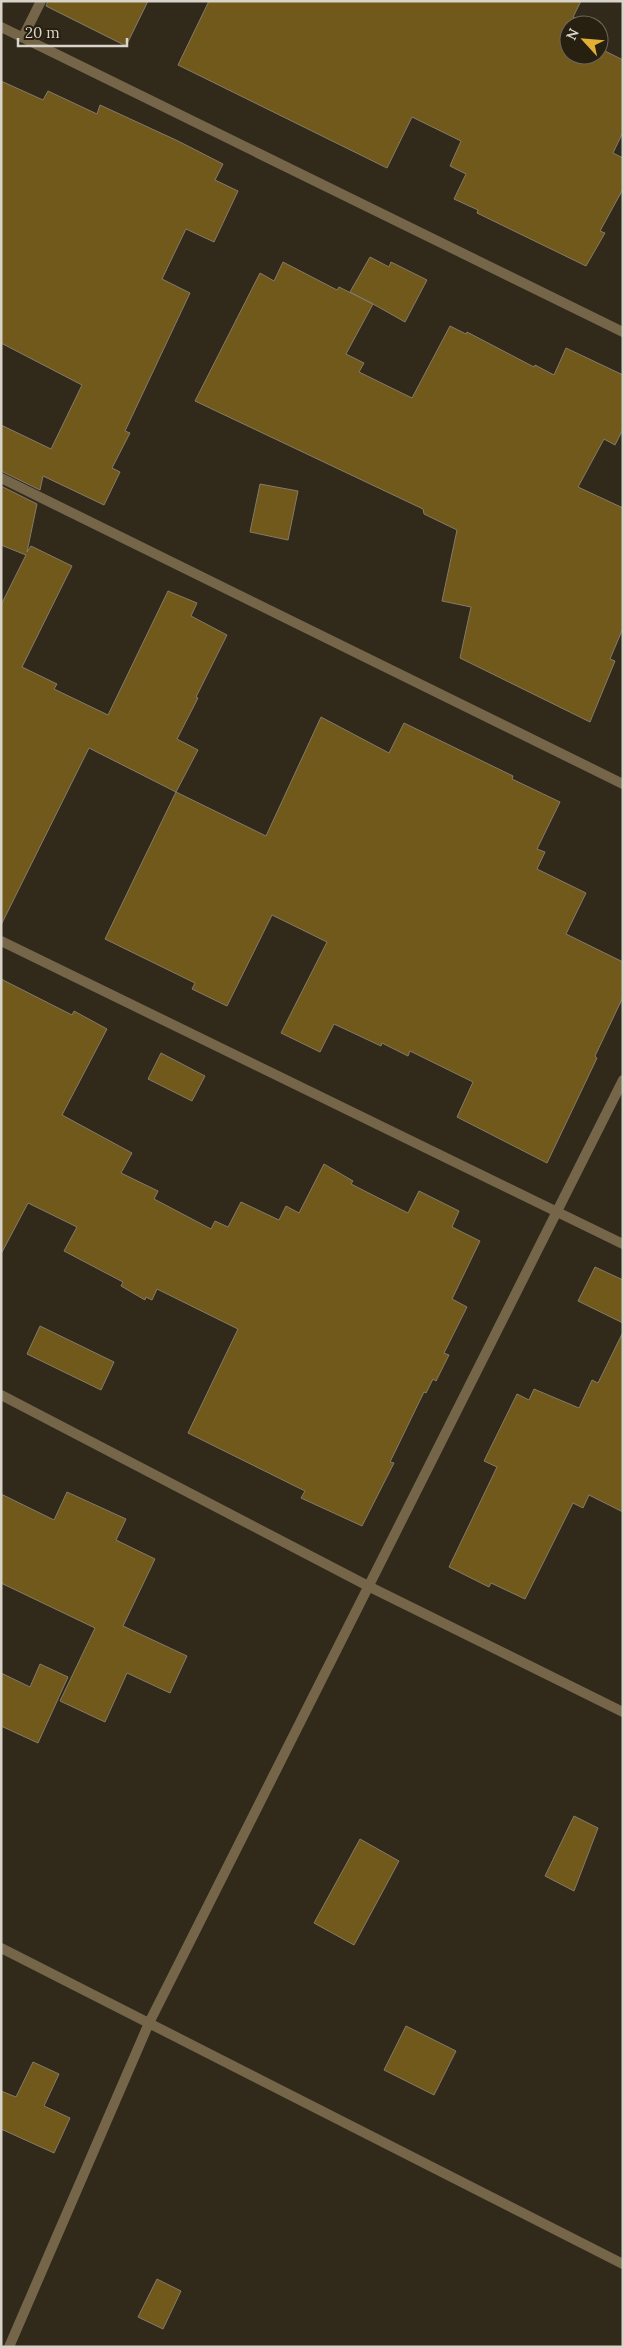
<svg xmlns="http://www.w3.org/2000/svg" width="624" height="2348" font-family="Lora,serif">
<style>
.building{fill:#71581b;stroke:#847b69}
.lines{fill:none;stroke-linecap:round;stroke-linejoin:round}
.street{stroke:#756649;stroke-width:10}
</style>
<rect width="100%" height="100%" fill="#31291a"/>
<!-- building -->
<path class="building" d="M 48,1 L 148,1 L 126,46 L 46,6 Z
M 209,1 L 581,1 L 573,17 L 583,21 L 581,25 L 569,25 L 569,55 L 599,55 L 599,48 L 623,60 L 623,132 L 613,153 L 623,158 L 623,189 L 600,231 L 605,233 L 586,266 L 477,213 L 478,210 L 454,199 L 466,174 L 450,166 L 461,141 L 412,117 L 387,168 L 178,65 Z
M 1,81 L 43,100 L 48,91 L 97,114 L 100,105 L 178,141 L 223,164 L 215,180 L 238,191 L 214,242 L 186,229 L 162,279 L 190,293 L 125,431 L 130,433 L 112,468 L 120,472 L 104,505 L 43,476 L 40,490 L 1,471 L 1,425 L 51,449 L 82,385 L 1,343 Z
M 370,257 L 389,267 L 391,262 L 427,280 L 405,322 L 373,304 L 346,354 L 364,363 L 359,372 L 412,398 L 450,326 L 466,334 L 467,332 L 534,367 L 535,365 L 554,375 L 566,348 L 623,375 L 623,429 L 615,445 L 604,439 L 578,487 L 623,508 L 623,628 L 610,659 L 615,661 L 590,722 L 460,658 L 471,607 L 442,601 L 457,530 L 424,514 L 423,509 L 195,401 L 260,273 L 274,281 L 283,262 L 337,290 L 339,287 L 373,304 L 350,292 Z
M 260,484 L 298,491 L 288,540 L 250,532 Z
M 1,486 L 37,504 L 27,552 L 31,546 L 72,566 L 22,667 L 57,684 L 54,689 L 108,715 L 168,591 L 197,603 L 191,616 L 227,635 L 196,697 L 198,698 L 177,739 L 198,750 L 176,792 L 89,748 L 1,925 L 1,605 L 26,555 L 1,545 Z
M 321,717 L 389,753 L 404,723 L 513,776 L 512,779 L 560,802 L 537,849 L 545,852 L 537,869 L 586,893 L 566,934 L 623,962 L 623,997 L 595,1056 L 597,1058 L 547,1163 L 457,1117 L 473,1082 L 410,1051 L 408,1056 L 382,1043 L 381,1046 L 334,1024 L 320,1052 L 281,1033 L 327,942 L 272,915 L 227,1006 L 192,989 L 195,983 L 105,939 L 176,792 L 266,836 Z
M 1,979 L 72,1015 L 74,1011 L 107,1029 L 62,1115 L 132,1153 L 121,1173 L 158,1191 L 154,1199 L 211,1229 L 215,1221 L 228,1227 L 241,1202 L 279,1220 L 286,1206 L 299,1213 L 324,1164 L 353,1181 L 351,1184 L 408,1213 L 419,1191 L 459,1211 L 452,1227 L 480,1241 L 452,1299 L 467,1307 L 444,1353 L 449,1355 L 436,1381 L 433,1379 L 426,1393 L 424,1392 L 390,1462 L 394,1463 L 362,1526 L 301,1498 L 305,1491 L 188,1433 L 238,1329 L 157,1289 L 152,1300 L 146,1297 L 145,1300 L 121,1286 L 123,1282 L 64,1251 L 77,1227 L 28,1203 L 1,1254 Z
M 161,1053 L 205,1076 L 192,1101 L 148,1079 Z
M 595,1267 L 623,1280 L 623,1323 L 578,1301 Z
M 40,1326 L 114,1362 L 101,1390 L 27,1354 Z
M 623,1332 L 623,1512 L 589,1495 L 583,1508 L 573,1503 L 525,1599 L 491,1583 L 489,1587 L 449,1567 L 497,1467 L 484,1461 L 517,1394 L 529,1400 L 534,1389 L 579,1408 L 592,1380 L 598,1383 Z
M 67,1492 L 126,1519 L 116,1540 L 155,1559 L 123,1626 L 187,1656 L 170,1693 L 127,1673 L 105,1722 L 60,1701 L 95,1628 L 1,1583 L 1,1494 L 54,1520 Z
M 40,1664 L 68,1677 L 38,1743 L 1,1726 L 1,1673 L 30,1687 Z
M 574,1816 L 598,1828 L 574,1891 L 545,1876 Z
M 360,1839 L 399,1861 L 354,1945 L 314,1923 Z
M 406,2026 L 456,2051 L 434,2095 L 384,2070 Z
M 33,2062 L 59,2074 L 44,2106 L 70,2118 L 54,2153 L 1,2129 L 1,2091 L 16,2097 Z
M 157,2279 L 181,2291 L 163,2329 L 138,2317 Z"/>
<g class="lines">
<!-- street -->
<path class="street" d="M 1,27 L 623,332
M 23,37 L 41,1
M 1,478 L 623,784
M 1,941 L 623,1244
M 1,1395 L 370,1587 L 623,1712
M 1,1948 L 623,2264
M 9,2347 L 149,2023 L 623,1080"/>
</g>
<!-- border -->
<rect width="624" height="2348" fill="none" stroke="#d8d4ca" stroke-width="5"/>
<!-- north arrow -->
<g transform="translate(584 40) rotate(296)"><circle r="24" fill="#272010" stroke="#6e685a"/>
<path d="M0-4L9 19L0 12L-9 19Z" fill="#e1af34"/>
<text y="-8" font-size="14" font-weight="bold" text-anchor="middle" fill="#d8d4ca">N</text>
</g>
<!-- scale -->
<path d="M18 38v8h109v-8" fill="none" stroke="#d8d4ca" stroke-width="2.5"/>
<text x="25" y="38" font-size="15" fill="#d8d4ca" stroke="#272010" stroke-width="4" paint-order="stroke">20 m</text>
</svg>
